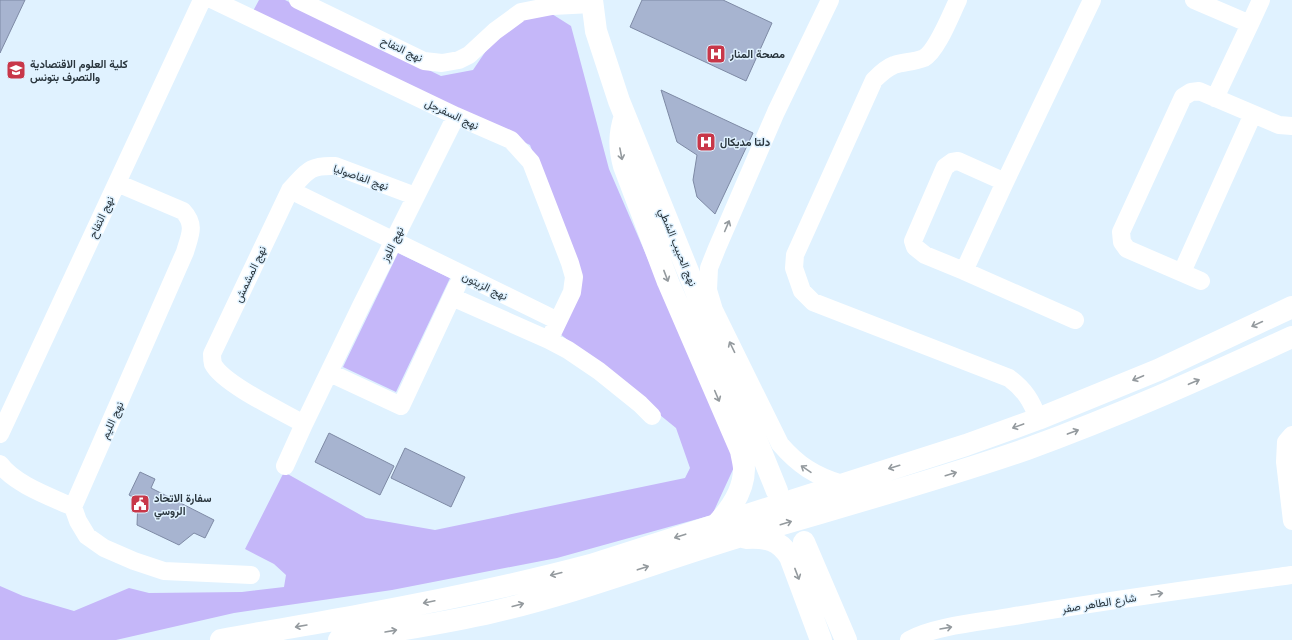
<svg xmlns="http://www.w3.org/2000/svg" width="1292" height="640" font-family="'Libre Baskerville',Vazirmatn,serif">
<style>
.green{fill:#c5b7f9}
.building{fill:#a7b4d0;stroke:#7e8aa5}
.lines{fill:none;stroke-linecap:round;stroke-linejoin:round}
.street{stroke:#fff;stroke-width:18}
.secondary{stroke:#fff;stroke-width:22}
.oneway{stroke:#949a9e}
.labels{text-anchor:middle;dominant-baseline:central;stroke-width:3;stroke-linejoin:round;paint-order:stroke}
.street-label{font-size:11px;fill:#29353d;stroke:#e0f2ff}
.poi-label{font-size:11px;font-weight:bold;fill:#29353d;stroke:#e0f2ff;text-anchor:start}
</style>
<rect width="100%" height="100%" fill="#e0f2ff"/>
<!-- green -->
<path class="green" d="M 259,0 L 285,0 L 441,76 L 473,70 L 492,42 L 524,18 L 552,14 L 571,26 L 609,169 L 736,463 L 712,515 L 557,558 L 392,590 L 234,613 L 116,640 L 0,640 L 0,586 L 23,596 L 74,611 L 129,588 L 149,593 L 242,592 L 284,587 L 286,575 L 274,564 L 245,549 L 284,472 L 366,518 L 435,530 L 685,478 L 690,468 L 676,428 L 559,333 L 582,280 L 530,145 L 252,13 Z
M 398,253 L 450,278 L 396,392 L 343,367 Z"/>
<!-- building -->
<path class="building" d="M 0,0 L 25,0 L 0,53 Z
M 642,0 L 723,0 L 772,23 L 746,81 L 630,27 Z
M 661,90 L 753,133 L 715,214 L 697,197 L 693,180 L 697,155 L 677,142 Z
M 329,433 L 394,466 L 380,495 L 315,462 Z
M 405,448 L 465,477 L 451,507 L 391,478 Z
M 140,472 L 155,479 L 151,488 L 214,520 L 205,538 L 194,533 L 179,545 L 137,525 L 138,500 L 129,495 Z"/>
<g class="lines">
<!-- street -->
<path class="street" d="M 213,0 L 456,116 L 511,140 L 531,162 L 570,263 L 574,277 L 572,292 L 549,340
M 298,0 L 424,61 L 442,63 L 459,60 L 469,55 L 495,31 L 521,12 L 552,6 L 592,4
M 830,0 L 776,112 L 717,248 L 709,268 L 708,290 L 714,310 L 780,444 C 798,465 815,476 842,484
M 958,0 C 951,14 937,51 924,58 C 914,62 904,62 894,65 C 886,68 880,74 874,80 L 795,255 L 794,268 L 802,291 L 813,302 L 1009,378 C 1024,389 1032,401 1038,419
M 1194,0 L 1250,24 L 1261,0
M 1215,98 L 1250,24
M 117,183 L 183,211 C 196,225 190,235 185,252 L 73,507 L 78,521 L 87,536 L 104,548 L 134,561 L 164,571 L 251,575
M 290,190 L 558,321
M 964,271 L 925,255 L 915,247 L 913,241 L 945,167 L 952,162 L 958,161 L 1005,182
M 1182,272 L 1253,114
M 1201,281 L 1127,249 L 1122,242 L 1121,232 L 1183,97 L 1191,92 L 1199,91 L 1279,125 L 1292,126
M 452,297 L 549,340 L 568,350 L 599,371 L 640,404 L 652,416
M 1075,320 L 964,271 L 1005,182 L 1092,0
M 330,373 L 401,406 L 457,286
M 304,424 C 283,412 223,384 213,364 C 212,360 212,358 212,354 L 290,190 C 307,172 308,165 335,166 L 415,196
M 0,434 L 202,0
M 1292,435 L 1286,442 L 1285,462 L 1292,521
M 0,464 C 14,484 51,497 73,507
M 285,466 L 304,424 L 361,306 L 456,116
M 909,640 C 934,626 980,622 1009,617 C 1103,601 1198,588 1292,575"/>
<!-- secondary -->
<path class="secondary" d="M 592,0 L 596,31 L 619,101 L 777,491
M 625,116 C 619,134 619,148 624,166 L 668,282 L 741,451 C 742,457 744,464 744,469 C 744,491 731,509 717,524
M 746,538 C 766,537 779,539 790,557 L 821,640
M 804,542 L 846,640
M 221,640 C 268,631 314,624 361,615 C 438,601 516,585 591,565 L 966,445 L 1038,419 L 1158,370 L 1292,307
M 339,640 C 390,631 442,624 493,612 C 576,593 656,562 738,537 C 835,508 932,482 1027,449 C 1118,416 1205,377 1292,337"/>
</g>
<!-- one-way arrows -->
<defs><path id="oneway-shaft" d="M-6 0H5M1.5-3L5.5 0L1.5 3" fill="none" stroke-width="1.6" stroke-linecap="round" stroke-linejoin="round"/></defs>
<g class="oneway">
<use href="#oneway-shaft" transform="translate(621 154) rotate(79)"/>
<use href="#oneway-shaft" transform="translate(727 226) rotate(-67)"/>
<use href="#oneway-shaft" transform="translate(666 276) rotate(69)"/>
<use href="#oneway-shaft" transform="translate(1257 324) rotate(155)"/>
<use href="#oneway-shaft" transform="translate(732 347) rotate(-116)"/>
<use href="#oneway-shaft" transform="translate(1138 378) rotate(157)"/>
<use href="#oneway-shaft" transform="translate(1194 382) rotate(-23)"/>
<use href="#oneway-shaft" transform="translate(717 396) rotate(67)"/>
<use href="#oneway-shaft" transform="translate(1018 426) rotate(160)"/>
<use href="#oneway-shaft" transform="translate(1073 432) rotate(-20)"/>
<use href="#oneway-shaft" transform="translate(894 467) rotate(163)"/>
<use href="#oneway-shaft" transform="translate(806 469) rotate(-146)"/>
<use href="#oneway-shaft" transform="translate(951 474) rotate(-17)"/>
<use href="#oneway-shaft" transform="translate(786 523) rotate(-17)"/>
<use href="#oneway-shaft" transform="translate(680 536) rotate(162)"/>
<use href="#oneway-shaft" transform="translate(643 568) rotate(-18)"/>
<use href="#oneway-shaft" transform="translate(556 574) rotate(166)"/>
<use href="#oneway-shaft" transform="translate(797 574) rotate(69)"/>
<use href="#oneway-shaft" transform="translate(1157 594) rotate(-9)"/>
<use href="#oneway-shaft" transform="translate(429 602) rotate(168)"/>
<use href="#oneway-shaft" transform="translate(518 605) rotate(-15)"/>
<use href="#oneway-shaft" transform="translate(301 626) rotate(170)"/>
<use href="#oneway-shaft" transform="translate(946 628) rotate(-10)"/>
<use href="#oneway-shaft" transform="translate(391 631) rotate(-10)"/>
</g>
<!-- icons -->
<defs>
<g id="hospital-square" transform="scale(1)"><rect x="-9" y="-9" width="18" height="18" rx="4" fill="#c83749" stroke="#e0f2ff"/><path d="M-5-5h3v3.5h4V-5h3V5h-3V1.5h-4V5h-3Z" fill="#fff"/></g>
<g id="university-square" transform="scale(1)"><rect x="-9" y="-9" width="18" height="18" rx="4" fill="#c83749" stroke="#e0f2ff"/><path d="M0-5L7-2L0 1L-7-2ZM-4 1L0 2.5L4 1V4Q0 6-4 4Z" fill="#fff"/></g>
<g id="civic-square" transform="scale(1)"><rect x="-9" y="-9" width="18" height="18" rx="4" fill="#c83749" stroke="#e0f2ff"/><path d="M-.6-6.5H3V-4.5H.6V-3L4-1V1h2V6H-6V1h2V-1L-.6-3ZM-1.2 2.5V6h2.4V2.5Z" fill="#fff"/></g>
</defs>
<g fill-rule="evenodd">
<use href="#hospital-square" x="716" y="54"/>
<use href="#university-square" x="16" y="70"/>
<use href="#hospital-square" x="706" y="142"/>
<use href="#civic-square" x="140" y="504"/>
</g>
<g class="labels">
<!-- street labels -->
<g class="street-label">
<text transform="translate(402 49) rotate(25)">نهج التفاح</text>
<text transform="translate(452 114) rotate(25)">نهج السفرجل</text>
<text transform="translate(361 177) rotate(19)">نهج الفاصوليا</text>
<text transform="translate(101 217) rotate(-65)">نهج التفاح</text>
<text transform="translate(392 244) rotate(-64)">نهج اللوز</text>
<text transform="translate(678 247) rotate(68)">نهج الحبيب الشطي</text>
<text transform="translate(250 274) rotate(-65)">نهج المشمش</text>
<text transform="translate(485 286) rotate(26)">نهج الزيتون</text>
<text transform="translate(112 420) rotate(-66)">نهج الليم</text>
<text transform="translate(1099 603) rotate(-9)">شارع الطاهر صفر</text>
</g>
<!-- poi labels -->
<g class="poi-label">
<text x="730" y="54">مصحة المنار</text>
<text x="30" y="64">كلية العلوم الاقتصادية<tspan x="30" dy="13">والتصرف بتونس</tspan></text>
<text x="720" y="142">دلتا مديكال</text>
<text x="154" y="498">سفارة الاتحاد<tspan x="154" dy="13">الروسي</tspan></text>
</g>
</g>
</svg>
